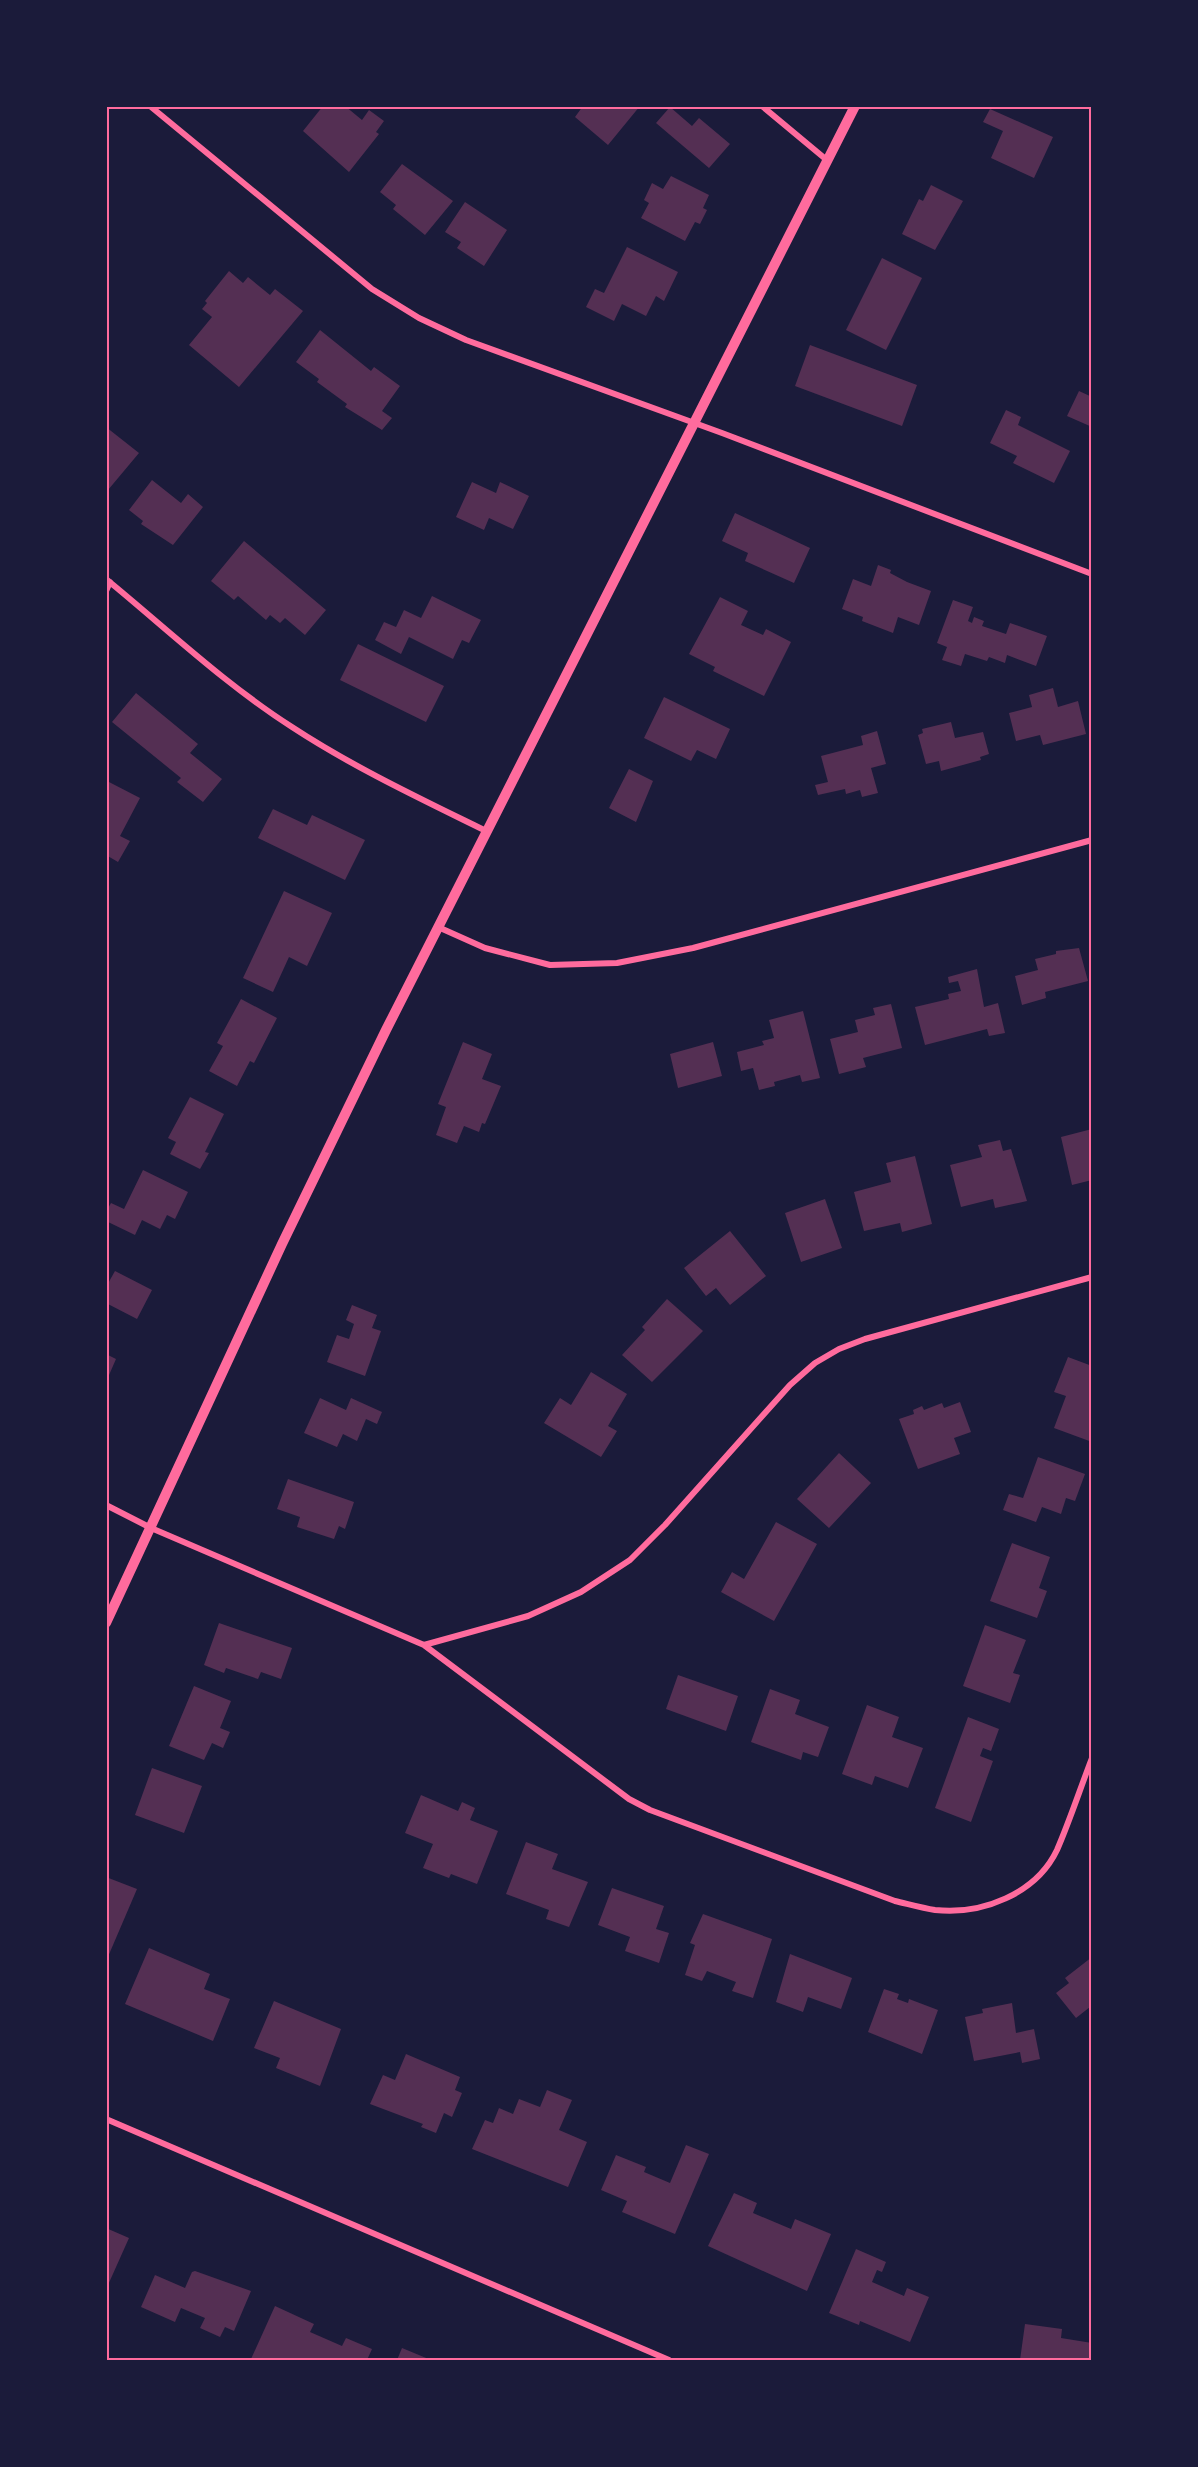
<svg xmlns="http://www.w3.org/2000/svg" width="1198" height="2467" font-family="'Source Sans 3',sans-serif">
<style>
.building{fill:#542f53}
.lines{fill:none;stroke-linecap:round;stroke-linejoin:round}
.minor{stroke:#ff6b9d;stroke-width:6}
.tertiary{stroke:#ff6b9d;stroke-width:10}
.neatline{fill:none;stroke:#ff6b9d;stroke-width:2}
</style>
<rect width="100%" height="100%" fill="#1b1b3a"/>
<!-- building -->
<path class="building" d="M 323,106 L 345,106 L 362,120 L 369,110 L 384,121 L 376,132 L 379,134 L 349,172 L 303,131 Z
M 583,106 L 640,106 L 608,145 L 575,117 Z
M 670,107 L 692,126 L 699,118 L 730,144 L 709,168 L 656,123 Z
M 990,109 L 1053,137 L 1034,178 L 991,158 L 1003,131 L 983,122 Z
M 402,164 L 453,201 L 425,235 L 393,209 L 396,205 L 380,192 Z
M 671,176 L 709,195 L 703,208 L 707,210 L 700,224 L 695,222 L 685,241 L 641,218 L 649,203 L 644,200 L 652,183 L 663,189 Z
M 931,185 L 963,201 L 935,250 L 902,234 L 919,199 L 923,201 Z
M 465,202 L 507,230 L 484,266 L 457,248 L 461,242 L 445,232 Z
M 627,247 L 678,272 L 664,301 L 656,296 L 646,316 L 622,304 L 614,321 L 586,307 L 595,289 L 604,293 Z
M 882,258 L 922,278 L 886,350 L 846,330 Z
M 229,271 L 243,283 L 248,277 L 270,295 L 275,289 L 303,311 L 239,387 L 189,345 L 212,317 L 202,309 L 207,303 L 205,301 Z
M 320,330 L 371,371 L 374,367 L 400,386 L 382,411 L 392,418 L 382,430 L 345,407 L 347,404 L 317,382 L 319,379 L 296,362 Z
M 810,345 L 917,385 L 902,426 L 795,386 Z
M 1079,391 L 1092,397 L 1092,427 L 1067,416 Z
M 1006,410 L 1021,417 L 1018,425 L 1070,451 L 1054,483 L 1013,463 L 1017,456 L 990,443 Z
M 106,427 L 139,453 L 108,490 L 106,489 Z
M 152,480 L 181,503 L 188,494 L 203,507 L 173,545 L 141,524 L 143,521 L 129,510 Z
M 472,482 L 496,493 L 500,482 L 529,496 L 513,529 L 489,518 L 484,530 L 456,517 Z
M 735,513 L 810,548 L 794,583 L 745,561 L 748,553 L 722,541 Z
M 244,541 L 326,610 L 305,635 L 285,618 L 280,623 L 270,615 L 266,620 L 238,596 L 234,600 L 211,581 Z
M 878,565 L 891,570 L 890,573 L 907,582 L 931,591 L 919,625 L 898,617 L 893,633 L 862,621 L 863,617 L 842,609 L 853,579 L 871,586 Z
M 432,596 L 481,620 L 469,643 L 462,640 L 453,659 L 409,637 L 401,654 L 375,640 L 384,622 L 396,627 L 404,610 L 421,618 Z
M 720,597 L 748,611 L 741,625 L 763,635 L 766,629 L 791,642 L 764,696 L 713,671 L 715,667 L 689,654 Z
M 953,600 L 973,607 L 968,621 L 972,623 L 974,617 L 984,621 L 982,626 L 1006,634 L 1010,623 L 1047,636 L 1036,666 L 1007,655 L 1005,663 L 989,657 L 987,661 L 965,654 L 961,666 L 942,660 L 947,647 L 937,643 Z
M 358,644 L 444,686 L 426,722 L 340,680 Z
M 1053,688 L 1058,707 L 1078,701 L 1086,734 L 1043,745 L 1040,735 L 1016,741 L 1009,713 L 1032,707 L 1029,695 Z
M 136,693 L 198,744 L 190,753 L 222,779 L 203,802 L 177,782 L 181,778 L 112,722 Z
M 664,697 L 730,729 L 716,759 L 697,750 L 691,761 L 644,738 Z
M 951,722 L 955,738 L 983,732 L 989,754 L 980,757 L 981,760 L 941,771 L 939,761 L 926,764 L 918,735 L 923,733 L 922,729 Z
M 877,731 L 886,764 L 871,768 L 878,793 L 862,797 L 860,790 L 846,794 L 845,789 L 818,795 L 815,785 L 828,782 L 821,756 L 863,745 L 861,736 Z
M 629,769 L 653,781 L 636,822 L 609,808 Z
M 109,782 L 140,798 L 120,836 L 130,841 L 118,862 L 106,855 L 106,786 Z
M 273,809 L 307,825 L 312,815 L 365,840 L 345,880 L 258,838 Z
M 284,891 L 332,913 L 307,966 L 289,957 L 273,992 L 243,978 Z
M 1079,948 L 1088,981 L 1045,992 L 1046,998 L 1022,1005 L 1015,976 L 1038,970 L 1035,959 L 1056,954 L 1056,951 Z
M 977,969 L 984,1007 L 998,1003 L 1005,1033 L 989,1036 L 987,1029 L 925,1045 L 915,1007 L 949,999 L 948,994 L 961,991 L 958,981 L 949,983 L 948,977 Z
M 241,999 L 277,1018 L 254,1063 L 250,1061 L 237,1086 L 209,1071 L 223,1046 L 217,1043 Z
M 891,1004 L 902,1048 L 863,1058 L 866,1067 L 839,1074 L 830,1039 L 858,1032 L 855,1020 L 875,1015 L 873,1008 Z
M 803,1011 L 820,1078 L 802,1082 L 800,1075 L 774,1082 L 775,1086 L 759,1090 L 753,1068 L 741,1071 L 737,1052 L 764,1045 L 762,1041 L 774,1038 L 769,1020 Z
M 463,1042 L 492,1054 L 482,1079 L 501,1086 L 485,1124 L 482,1123 L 479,1132 L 464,1126 L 457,1143 L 436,1135 L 446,1107 L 438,1104 Z
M 713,1042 L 722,1076 L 678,1088 L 670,1054 Z
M 190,1097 L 224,1114 L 205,1152 L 209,1153 L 200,1169 L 170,1154 L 176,1142 L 168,1138 Z
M 1092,1129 L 1092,1180 L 1072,1185 L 1061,1137 Z
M 1000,1140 L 1003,1151 L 1011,1149 L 1027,1201 L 995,1208 L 993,1199 L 961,1207 L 950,1165 L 982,1157 L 978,1145 Z
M 915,1156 L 932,1224 L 902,1232 L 900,1223 L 864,1231 L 854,1192 L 891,1182 L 886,1163 Z
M 143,1170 L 188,1192 L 175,1219 L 167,1215 L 160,1229 L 142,1220 L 135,1235 L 106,1221 L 106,1212 L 111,1203 L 124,1209 Z
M 825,1199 L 842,1248 L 801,1262 L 785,1213 Z
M 730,1231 L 766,1276 L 730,1305 L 716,1288 L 706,1296 L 684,1268 Z
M 115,1271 L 152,1290 L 137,1319 L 106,1303 L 106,1287 Z
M 667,1299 L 703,1331 L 652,1382 L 622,1355 L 645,1330 L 642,1327 Z
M 352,1305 L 377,1315 L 372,1328 L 381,1331 L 365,1376 L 327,1362 L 337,1335 L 349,1339 L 354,1324 L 346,1320 Z
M 106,1354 L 116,1359 L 106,1382 Z
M 1068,1357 L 1092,1366 L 1092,1442 L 1054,1428 L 1066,1396 L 1054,1392 Z
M 591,1372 L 627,1394 L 608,1426 L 617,1431 L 601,1457 L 544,1423 L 560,1398 L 571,1405 Z
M 320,1398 L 346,1410 L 351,1398 L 382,1412 L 377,1424 L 366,1419 L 357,1441 L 343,1434 L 337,1447 L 304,1433 Z
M 960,1402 L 971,1432 L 954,1438 L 960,1454 L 918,1469 L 899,1419 L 914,1414 L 913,1410 L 922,1406 L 924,1410 L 942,1403 L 944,1408 Z
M 839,1453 L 871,1483 L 829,1528 L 797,1499 Z
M 1038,1457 L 1085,1474 L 1075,1501 L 1066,1498 L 1061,1514 L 1042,1507 L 1036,1522 L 1003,1510 L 1009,1494 L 1023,1498 Z
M 288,1479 L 354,1502 L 345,1529 L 339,1526 L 334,1539 L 297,1527 L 300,1517 L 277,1509 Z
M 776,1522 L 817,1544 L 774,1621 L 721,1592 L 732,1572 L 744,1579 Z
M 1012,1543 L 1050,1557 L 1039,1588 L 1047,1591 L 1037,1618 L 990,1601 Z
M 219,1623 L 292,1648 L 281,1679 L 261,1672 L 258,1679 L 226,1668 L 224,1673 L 204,1665 Z
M 985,1625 L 1026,1640 L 1013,1673 L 1020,1675 L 1010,1703 L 963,1686 Z
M 678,1675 L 738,1696 L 726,1731 L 666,1709 Z
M 194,1686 L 231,1701 L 220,1728 L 230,1732 L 223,1748 L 212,1743 L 204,1760 L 169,1746 Z
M 770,1689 L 800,1700 L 795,1714 L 829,1727 L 818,1757 L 803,1752 L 801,1760 L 751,1742 Z
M 867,1705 L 899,1717 L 892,1737 L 923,1748 L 908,1788 L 875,1776 L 872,1785 L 842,1774 Z
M 968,1717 L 999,1729 L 991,1751 L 983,1748 L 980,1756 L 993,1761 L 971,1822 L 935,1808 Z
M 152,1768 L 202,1786 L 184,1833 L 135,1815 Z
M 421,1795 L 458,1811 L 462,1802 L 475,1808 L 470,1820 L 498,1831 L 477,1884 L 451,1874 L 449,1878 L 423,1868 L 433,1844 L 405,1833 Z
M 526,1842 L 558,1854 L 552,1869 L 588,1882 L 569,1927 L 546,1919 L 549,1910 L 506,1894 Z
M 106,1877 L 137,1889 L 107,1959 L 106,1959 Z
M 612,1888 L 664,1906 L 656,1929 L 669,1933 L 659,1963 L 625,1951 L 630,1937 L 598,1925 Z
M 703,1914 L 772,1939 L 753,1998 L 732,1991 L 736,1982 L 707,1971 L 702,1981 L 685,1975 L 695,1945 L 690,1943 Z
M 149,1948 L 210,1974 L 204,1989 L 230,1999 L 213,2041 L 125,2004 Z
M 790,1954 L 852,1978 L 841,2009 L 808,1997 L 803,2012 L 776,2002 Z
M 1092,1957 L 1092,2009 L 1090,2007 L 1076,2018 L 1056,1993 L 1069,1983 L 1065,1978 Z
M 884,1989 L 899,1994 L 897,1999 L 908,2003 L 909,1999 L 938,2010 L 922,2054 L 868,2032 Z
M 274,2001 L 341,2029 L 320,2086 L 276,2068 L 280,2058 L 254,2048 Z
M 1012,2003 L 1016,2033 L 1034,2029 L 1040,2059 L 1022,2063 L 1020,2052 L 974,2061 L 965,2017 L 983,2013 L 982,2009 Z
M 406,2054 L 460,2077 L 455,2090 L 462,2093 L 452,2117 L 444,2113 L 436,2133 L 421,2127 L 423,2124 L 370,2104 L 383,2075 L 395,2080 Z
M 547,2090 L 572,2100 L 559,2130 L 587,2142 L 568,2187 L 472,2149 L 485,2120 L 493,2123 L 499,2108 L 513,2114 L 519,2099 L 540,2107 Z
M 686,2145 L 709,2154 L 675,2234 L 622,2212 L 627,2201 L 601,2190 L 616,2155 L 646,2167 L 644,2172 L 670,2183 Z
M 734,2193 L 757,2203 L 753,2213 L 791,2229 L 795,2219 L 831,2234 L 807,2291 L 708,2246 Z
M 106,2228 L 129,2238 L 108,2285 L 106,2284 Z
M 856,2249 L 886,2262 L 882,2272 L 877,2270 L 872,2282 L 904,2296 L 907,2288 L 929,2297 L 910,2342 L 860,2321 L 859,2325 L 829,2313 Z
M 195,2271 L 251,2291 L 234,2331 L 225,2327 L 220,2337 L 200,2328 L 205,2318 L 181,2308 L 175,2322 L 141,2307 L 155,2275 L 185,2288 L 192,2272 Z
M 275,2306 L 314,2324 L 310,2332 L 342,2346 L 346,2338 L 372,2349 L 367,2360 L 251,2359 Z
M 1025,2324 L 1062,2329 L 1061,2338 L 1092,2343 L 1092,2360 L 1020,2360 Z
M 402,2348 L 431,2360 L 397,2360 Z"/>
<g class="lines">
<!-- minor -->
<path class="minor" d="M 150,106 L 372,289 L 419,318 L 466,340 L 722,433 L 1092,574
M 762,106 L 828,161
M 106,579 C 167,629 226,685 292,727 C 353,767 421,799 486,831
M 106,591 L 110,582
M 438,927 L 485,948 L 550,965 L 617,963 L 693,948 L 1092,840
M 106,1505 L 151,1528 L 424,1645 L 629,1799 L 650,1810 L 895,1901 C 908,1904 922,1908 935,1910 C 982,1915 1036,1894 1057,1850 C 1070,1820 1080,1789 1092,1758
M 424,1645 L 528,1616 L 581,1592 L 630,1560 L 665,1525 L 790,1385 L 815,1363 L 839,1349 L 865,1339 L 1092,1277
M 106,2119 L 669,2360"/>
<!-- tertiary -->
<path class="tertiary" d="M 106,1623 L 282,1244 L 386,1030 L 855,106"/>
</g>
<!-- border -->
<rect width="1198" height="2467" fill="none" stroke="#1b1b3a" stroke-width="216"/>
<rect x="108" y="108" width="982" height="2251" class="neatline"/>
</svg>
